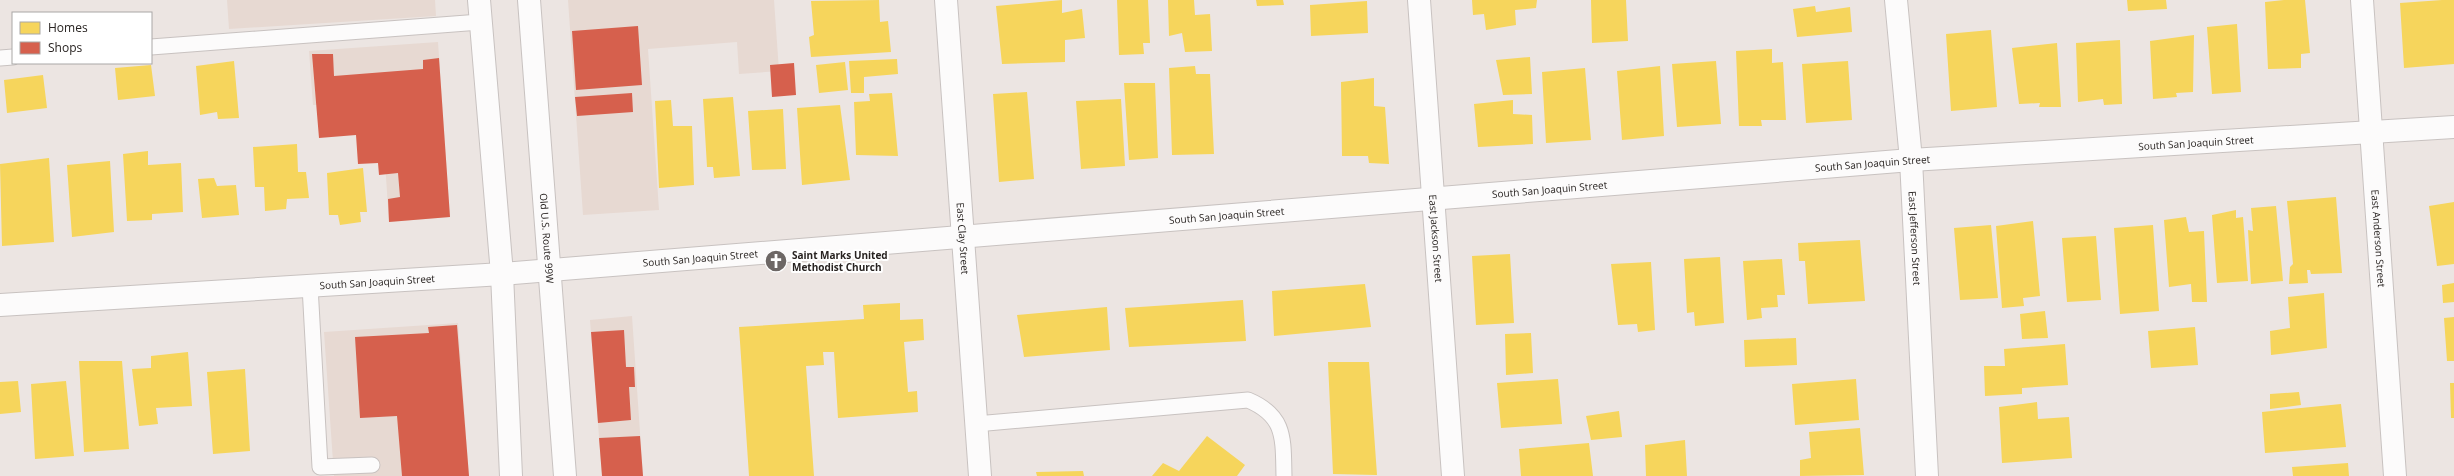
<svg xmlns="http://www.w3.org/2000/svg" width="2454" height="476" font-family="'Open Sans',sans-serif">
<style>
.built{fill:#e7d9d2}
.homes{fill:#f6d55c}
.shops{fill:#d6604d}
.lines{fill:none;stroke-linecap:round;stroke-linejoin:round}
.lane-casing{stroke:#c8c2c0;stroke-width:17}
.street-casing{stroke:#c8c2c0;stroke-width:24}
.secondary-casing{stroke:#c8c2c0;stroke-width:24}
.primary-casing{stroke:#c8c2c0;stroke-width:24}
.lane{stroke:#fcfbfb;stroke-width:15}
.street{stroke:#fcfbfb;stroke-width:22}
.secondary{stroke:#fcfbfb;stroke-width:22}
.primary{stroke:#fcfbfb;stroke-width:22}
.labels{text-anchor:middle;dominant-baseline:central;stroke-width:4;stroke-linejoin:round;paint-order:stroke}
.street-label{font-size:10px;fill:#282321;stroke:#fff}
.poi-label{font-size:10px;font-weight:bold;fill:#282321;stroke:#fff;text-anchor:start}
</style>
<rect width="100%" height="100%" fill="#ece5e2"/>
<!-- built -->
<path class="built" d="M 227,0 L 435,0 L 436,16 L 229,29 Z
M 568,0 L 774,0 L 779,71 L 739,74 L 737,42 L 648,49 L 659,210 L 583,215 Z
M 438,42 L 450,217 L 389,222 L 381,102 L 313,105 L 309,51 Z
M 632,316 L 643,476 L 602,476 L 590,320 Z
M 458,323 L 469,476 L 334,476 L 324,332 Z"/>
<!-- homes -->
<path class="homes" d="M 879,0 L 880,22 L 888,21 L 891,52 L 811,57 L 809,37 L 814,35 L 811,1 Z
M 1062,0 L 1062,13 L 1082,9 L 1085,38 L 1065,40 L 1065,62 L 1002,64 L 996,6 Z
M 1117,0 L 1148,0 L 1150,43 L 1143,43 L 1144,54 L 1119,55 Z
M 1168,0 L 1194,0 L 1195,15 L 1210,14 L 1212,51 L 1185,52 L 1182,33 L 1169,36 Z
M 1256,0 L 1283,0 L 1284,5 L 1257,6 Z
M 1472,0 L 1537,0 L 1536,8 L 1515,10 L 1516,25 L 1486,30 L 1484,14 L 1473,15 Z
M 1591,0 L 1626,0 L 1628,41 L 1592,43 Z
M 2127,0 L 2166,0 L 2167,9 L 2128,11 Z
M 2284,0 L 2305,0 L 2310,53 L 2301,54 L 2301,68 L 2268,69 L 2265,2 Z
M 2442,0 L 2454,0 L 2454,64 L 2404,68 L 2400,3 Z
M 1367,1 L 1368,33 L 1311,36 L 1310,5 Z
M 1815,6 L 1816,12 L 1850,7 L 1852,32 L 1797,37 L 1793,9 Z
M 2237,24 L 2241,92 L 2212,94 L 2207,27 Z
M 1991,30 L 1997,107 L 1951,111 L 1946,34 Z
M 2194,35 L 2193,92 L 2176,93 L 2177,97 L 2153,99 L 2150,41 Z
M 2120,40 L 2122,104 L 2104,105 L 2103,99 L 2078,102 L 2076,43 Z
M 2057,43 L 2061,107 L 2039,107 L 2040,103 L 2019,104 L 2012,48 Z
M 1772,49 L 1772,63 L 1783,62 L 1786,120 L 1761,120 L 1762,126 L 1739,126 L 1736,51 Z
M 1530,57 L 1532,94 L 1503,95 L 1496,60 Z
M 897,59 L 898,74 L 864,77 L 864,93 L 851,93 L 849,61 Z
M 234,61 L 239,118 L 218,119 L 217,112 L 200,115 L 196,66 Z
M 1716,61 L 1721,124 L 1677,127 L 1672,64 Z
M 1848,61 L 1852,120 L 1806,123 L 1802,64 Z
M 845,62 L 848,90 L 819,93 L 816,65 Z
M 151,65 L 155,96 L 118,100 L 115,68 Z
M 1195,66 L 1196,74 L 1210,74 L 1214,154 L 1172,155 L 1169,68 Z
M 1660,66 L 1664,136 L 1622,140 L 1617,71 Z
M 1585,68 L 1591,140 L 1546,143 L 1542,72 Z
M 43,75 L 47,108 L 7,113 L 4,80 Z
M 1374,78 L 1374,106 L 1385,107 L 1389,164 L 1369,163 L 1368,156 L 1342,156 L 1341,82 Z
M 1124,83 L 1155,83 L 1158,158 L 1129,160 Z
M 1027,92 L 1034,179 L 999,182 L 993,94 Z
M 892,93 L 898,156 L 856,155 L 854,102 L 870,101 L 869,94 Z
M 733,97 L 740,176 L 714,178 L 713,167 L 707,167 L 703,99 Z
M 1121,99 L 1125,166 L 1081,169 L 1076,101 Z
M 671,100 L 673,126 L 692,126 L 694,185 L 659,188 L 655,101 Z
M 1513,100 L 1513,114 L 1532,115 L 1533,144 L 1478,147 L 1474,104 Z
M 840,105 L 850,180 L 802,185 L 797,108 Z
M 783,109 L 786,169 L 752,170 L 748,111 Z
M 297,144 L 298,172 L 306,172 L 309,198 L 287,199 L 286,209 L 265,211 L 264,187 L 255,187 L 253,147 Z
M 148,151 L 148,165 L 181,163 L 183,212 L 152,214 L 152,220 L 127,221 L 123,154 Z
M 49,158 L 54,242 L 2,246 L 0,164 Z
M 110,161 L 114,232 L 72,237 L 67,165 Z
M 363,168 L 367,212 L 360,212 L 361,222 L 340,225 L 338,215 L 329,215 L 327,173 Z
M 214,178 L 217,186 L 236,185 L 239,215 L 202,218 L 198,179 Z
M 2336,197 L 2342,273 L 2311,274 L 2310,270 L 2307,270 L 2308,283 L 2289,284 L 2290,267 L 2293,264 L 2287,201 Z
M 2454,202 L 2454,264 L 2437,266 L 2429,206 Z
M 2276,206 L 2283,281 L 2251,284 L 2248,230 L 2253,231 L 2251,208 Z
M 2236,210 L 2236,218 L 2243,217 L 2248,281 L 2217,283 L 2212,215 Z
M 2186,217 L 2189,232 L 2204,231 L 2207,302 L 2192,302 L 2191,284 L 2169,287 L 2164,220 Z
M 2033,221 L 2040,296 L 2023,298 L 2024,306 L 2002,308 L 1996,226 Z
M 1991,225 L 1998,298 L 1960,300 L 1954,228 Z
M 2153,225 L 2159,311 L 2120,314 L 2114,228 Z
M 2096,236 L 2101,300 L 2067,302 L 2062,238 Z
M 1860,240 L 1865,301 L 1808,304 L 1805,261 L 1799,261 L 1798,243 Z
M 1510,254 L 1514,323 L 1476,325 L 1472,256 Z
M 1720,257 L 1724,323 L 1695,326 L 1694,312 L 1687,313 L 1684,259 Z
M 1782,259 L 1785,295 L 1777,295 L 1778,307 L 1761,308 L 1762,318 L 1747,320 L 1743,261 Z
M 1651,262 L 1655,330 L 1638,332 L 1637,324 L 1618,325 L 1611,264 Z
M 2454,283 L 2454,302 L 2443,303 L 2442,285 Z
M 1365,284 L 1371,327 L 1274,336 L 1272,291 Z
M 2324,293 L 2327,348 L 2271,355 L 2270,331 L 2290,328 L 2288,297 Z
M 1243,300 L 1246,341 L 1129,347 L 1125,308 Z
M 900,303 L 900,320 L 923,319 L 924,340 L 904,342 L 908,392 L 917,391 L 918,412 L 838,418 L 834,352 L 823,352 L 824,365 L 806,366 L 814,476 L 749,476 L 739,327 L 864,319 L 863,305 Z
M 1107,307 L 1110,350 L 1024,357 L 1017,315 Z
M 2045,311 L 2048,338 L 2022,339 L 2020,314 Z
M 2454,317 L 2454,361 L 2447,361 L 2444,318 Z
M 2195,327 L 2198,365 L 2151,368 L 2148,331 Z
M 1531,333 L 1533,373 L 1506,375 L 1505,334 Z
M 1796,338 L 1797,365 L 1745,367 L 1744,340 Z
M 2065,344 L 2068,385 L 2022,388 L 2022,394 L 1985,396 L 1984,366 L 2005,366 L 2004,349 Z
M 188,352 L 192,406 L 156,408 L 158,424 L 139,426 L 132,369 L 151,368 L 151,356 Z
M 79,361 L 122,361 L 129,449 L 84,452 Z
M 1328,362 L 1369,362 L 1377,475 L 1333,474 Z
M 245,369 L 250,451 L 213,454 L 207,372 Z
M 1558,379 L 1562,424 L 1501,428 L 1497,383 Z
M 1856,379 L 1859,420 L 1795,425 L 1792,384 Z
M 18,381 L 21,412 L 0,414 L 0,382 Z
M 66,381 L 74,456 L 35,459 L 31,384 Z
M 2450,383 L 2454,383 L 2454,418 L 2451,418 Z
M 2299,392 L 2301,405 L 2270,409 L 2270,394 Z
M 2037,402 L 2038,419 L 2069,417 L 2072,458 L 2002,463 L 1999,407 Z
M 2341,404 L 2346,447 L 2265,453 L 2262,412 Z
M 1619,411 L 1622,437 L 1591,440 L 1586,416 Z
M 1860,428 L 1864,475 L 1800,476 L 1800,460 L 1811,458 L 1809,432 Z
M 1207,436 L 1245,465 L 1237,476 L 1152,476 L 1163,463 L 1179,471 Z
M 1685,440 L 1687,476 L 1646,476 L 1645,445 Z
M 1589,443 L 1593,476 L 1521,476 L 1519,449 Z
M 2348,463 L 2349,476 L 2293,476 L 2292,467 Z
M 1083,471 L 1084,476 L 1037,476 L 1036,472 Z"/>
<!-- shops -->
<path class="shops" d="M 638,26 L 642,85 L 576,90 L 572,31 Z
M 312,54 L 333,54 L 334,76 L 423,69 L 423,60 L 439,58 L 450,217 L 389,222 L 388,199 L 400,197 L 398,173 L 379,175 L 378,163 L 358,164 L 356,135 L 319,138 Z
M 794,63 L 796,95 L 772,97 L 770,65 Z
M 632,93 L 633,112 L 577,116 L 575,97 Z
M 457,325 L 469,476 L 402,476 L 397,416 L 360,418 L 355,337 L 429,333 L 428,327 Z
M 624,330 L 626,367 L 634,367 L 635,387 L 629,387 L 631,420 L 598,423 L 591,332 Z
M 640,436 L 643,476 L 602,476 L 599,438 Z"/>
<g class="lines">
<!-- lane casing -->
<g class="lane-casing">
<path id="lane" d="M 151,47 L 480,22
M 0,58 L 13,57
M 310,286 L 320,467 L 372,465
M 976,424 L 1248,400 C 1286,416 1283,439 1284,476"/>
</g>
<!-- street casing -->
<g class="street-casing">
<g id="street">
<path id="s1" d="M 946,0 L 980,476"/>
<path id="s2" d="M 1419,0 L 1453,476"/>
<path id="s3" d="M 1896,0 L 1911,160 L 1927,476"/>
<path id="s4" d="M 2362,0 L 2395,476"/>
<path id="s5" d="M 0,305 L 502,274"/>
</g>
</g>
<!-- secondary casing -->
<g class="secondary-casing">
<g id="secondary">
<path id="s6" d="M 502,274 L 1911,160 L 2454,127"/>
</g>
</g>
<!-- primary casing -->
<g class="primary-casing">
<g id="primary">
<path d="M 479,0 L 502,274 L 511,476"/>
<path id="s7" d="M 529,0 L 565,476"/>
</g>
</g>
<!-- lane -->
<use href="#lane" class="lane"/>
<!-- street -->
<use href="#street" class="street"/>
<!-- secondary -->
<use href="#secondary" class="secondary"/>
<!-- primary -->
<use href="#primary" class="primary"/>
</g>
<!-- icons -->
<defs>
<g id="church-disc" transform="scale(1.15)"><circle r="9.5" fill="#6d6765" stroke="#fff"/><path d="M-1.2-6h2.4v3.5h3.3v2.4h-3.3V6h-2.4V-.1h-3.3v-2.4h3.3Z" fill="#fff"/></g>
</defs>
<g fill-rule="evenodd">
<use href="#church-disc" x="776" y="261"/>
</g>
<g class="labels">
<!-- street labels -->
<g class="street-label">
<text stroke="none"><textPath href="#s6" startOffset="1699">South San Joaquin Street</textPath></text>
<text stroke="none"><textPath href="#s6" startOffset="1375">South San Joaquin Street</textPath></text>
<text stroke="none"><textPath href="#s6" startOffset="1051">South San Joaquin Street</textPath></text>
<text stroke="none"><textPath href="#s6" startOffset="727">South San Joaquin Street</textPath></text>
<text stroke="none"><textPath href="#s7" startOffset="239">Old U.S. Route 99W</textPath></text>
<text stroke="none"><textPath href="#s1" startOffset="239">East Clay Street</textPath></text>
<text stroke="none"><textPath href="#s2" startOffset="239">East Jackson Street</textPath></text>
<text stroke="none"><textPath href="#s3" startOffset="239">East Jefferson Street</textPath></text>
<text stroke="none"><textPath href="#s4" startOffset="239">East Anderson Street</textPath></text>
<text stroke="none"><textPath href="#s6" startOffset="199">South San Joaquin Street</textPath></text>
<text stroke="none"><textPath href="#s5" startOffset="378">South San Joaquin Street</textPath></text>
</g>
<!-- poi labels -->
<g class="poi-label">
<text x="792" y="255">Saint Marks United<tspan x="792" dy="12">Methodist Church</tspan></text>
</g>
</g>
<!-- legend -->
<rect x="12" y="12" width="140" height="52" fill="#ffffff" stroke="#a9a7a6"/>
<rect x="20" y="22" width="20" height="12" fill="#f6d55c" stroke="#a9a7a6"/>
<text x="48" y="32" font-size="12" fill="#282321">Homes</text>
<rect x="20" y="42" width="20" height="12" fill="#d6604d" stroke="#a9a7a6"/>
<text x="48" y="52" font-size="12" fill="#282321">Shops</text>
</svg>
